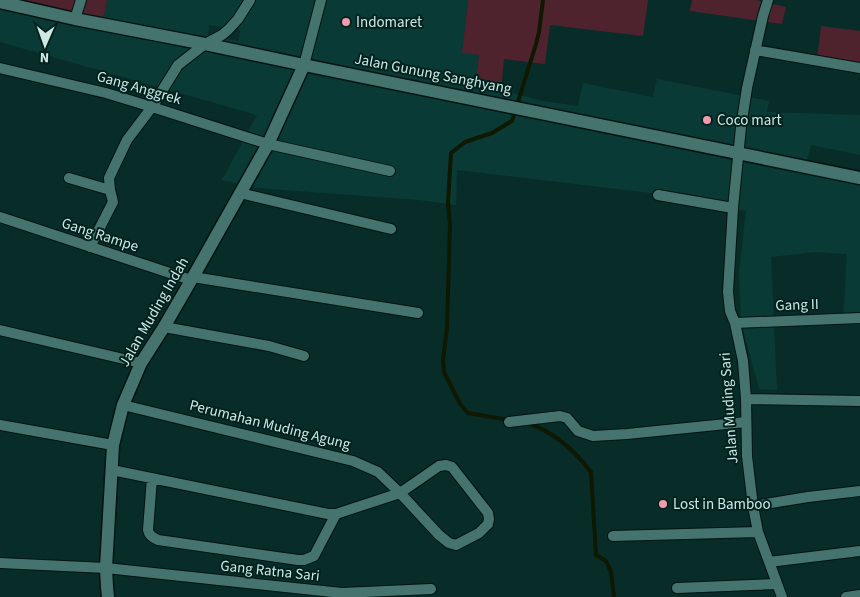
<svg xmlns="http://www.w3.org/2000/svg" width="860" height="597" font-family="'Source Sans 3',sans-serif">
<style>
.built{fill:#0a3a35;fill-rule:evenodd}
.green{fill:#4e232e}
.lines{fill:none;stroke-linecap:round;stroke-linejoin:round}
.stream{stroke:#0f1800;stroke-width:4}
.minor-casing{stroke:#001411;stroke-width:12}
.tertiary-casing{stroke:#001411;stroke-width:15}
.secondary-casing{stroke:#001411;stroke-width:15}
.minor{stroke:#45736d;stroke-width:10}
.tertiary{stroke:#45736d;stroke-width:12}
.secondary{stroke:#45736d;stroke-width:12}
.poi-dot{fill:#f29aae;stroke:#00231f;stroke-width:2}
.labels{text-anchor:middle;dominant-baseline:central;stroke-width:4;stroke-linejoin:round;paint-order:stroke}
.poi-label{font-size:15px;fill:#d0e8e4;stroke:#00231f;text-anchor:start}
.street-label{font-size:15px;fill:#d0e8e4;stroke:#00231f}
</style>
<rect width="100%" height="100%" fill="#082d29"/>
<!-- built -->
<path class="built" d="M 0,0 L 24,0 L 103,20 L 107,0 L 468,0 L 462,52 L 479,55 L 475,87 L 501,90 L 543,101 L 578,106 L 583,83 L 653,97 L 657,79 L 769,101 L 767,112 L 860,115 L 860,155 L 811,145 L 807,160 L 860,171 L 860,320 L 843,321 L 847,254 L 815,252 L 771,257 L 777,390 L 759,389 L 741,322 L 739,272 L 746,211 L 659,194 L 457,170 L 456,205 L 419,200 L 256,188 L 222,180 L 257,115 L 0,42 ZM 209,25 L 240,30 L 239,41 L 208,36 Z"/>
<!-- green -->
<path class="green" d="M 24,0 L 107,0 L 103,20 Z
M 468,0 L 648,0 L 643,36 L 550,25 L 545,64 L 504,59 L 501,90 L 475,87 L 479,55 L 462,53 Z
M 692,0 L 756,0 L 786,7 L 782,24 L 690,11 Z
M 821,26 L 860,31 L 860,64 L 817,59 Z"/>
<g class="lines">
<!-- stream -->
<path class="stream" d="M 509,420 L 468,413 L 460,404 L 444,372 L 443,361 L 447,327 L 450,225 L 448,202 L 451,153 L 465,142 L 492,133 L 512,121 L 536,44 L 539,32 L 543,0
M 528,423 C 554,432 575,451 591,472 L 596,555 L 606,561 L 611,572 L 614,597"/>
<!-- minor casing -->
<g class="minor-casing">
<path id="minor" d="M 768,0 L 763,16 L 747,88 L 741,127 L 733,208 L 728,292 L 730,311 L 735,323 L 743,361 L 746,399 L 747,456 L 753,506 L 758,532 L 782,597
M 75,19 L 81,0
M 755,50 L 860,68
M 304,65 L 321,0
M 0,68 L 106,93 L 152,107 L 268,144 L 390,171
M 69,178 L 110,190
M 240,193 L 391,229
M 658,195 L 733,208
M 0,217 L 191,280
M 90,247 L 113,202 L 110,190 L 109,178 L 127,140 L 152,107 L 178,65 L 205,44 L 222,35 L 229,29 L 238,19 L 250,0
M 193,277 L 418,313
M 735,323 L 860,318
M 164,327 L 269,346 L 304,356
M 0,330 L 141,363
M 746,399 L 860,401
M 509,422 L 560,416 L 567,418 L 578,431 L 593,436 L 627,434 L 746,422
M 0,425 L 113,445
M 112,470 L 328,514 L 336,514 L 400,493 L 439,466 L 446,465 L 452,467 L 488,513 L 489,519 L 488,524 L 479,533 L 456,545 L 449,543 L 439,535 L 400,493 L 378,472 L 353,461 L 123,405
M 152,478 L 148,530 C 149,535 152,537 158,540 L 298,560 L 304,560 L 314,556 L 336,514
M 753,506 L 808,497 L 860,491
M 613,536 L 758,532
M 769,562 L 860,551
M 0,563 L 106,568 L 342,593 L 431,589
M 677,588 L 777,584
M 846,597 L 860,595"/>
</g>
<!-- tertiary casing -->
<g class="tertiary-casing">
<path id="tertiary" d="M 108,597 L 107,587 L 106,568 L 113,445 L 123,405 L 141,363 L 164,327 L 193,277 L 268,144 L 304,65"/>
</g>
<!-- secondary casing -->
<g class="secondary-casing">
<path id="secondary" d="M 0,2 L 75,19 L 205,44 L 304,65 L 860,178"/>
</g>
<!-- minor -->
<use href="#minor" class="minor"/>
<!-- tertiary -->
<use href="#tertiary" class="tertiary"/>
<!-- secondary -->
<use href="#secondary" class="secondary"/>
</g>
<!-- markers -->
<g class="poi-dot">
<circle cx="346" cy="22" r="5"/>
<circle cx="707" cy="120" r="5"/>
<circle cx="663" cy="504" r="5"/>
</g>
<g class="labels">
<!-- poi labels -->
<g class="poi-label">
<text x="356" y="22">Indomaret</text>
<text x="717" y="120">Coco mart</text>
<text x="673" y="504">Lost in Bamboo</text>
</g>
<!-- street labels -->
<g class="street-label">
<text transform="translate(433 74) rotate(11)">Jalan Gunung Sanghyang</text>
<text transform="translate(139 88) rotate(16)">Gang Anggrek</text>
<text transform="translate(100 235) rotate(18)">Gang Rampe</text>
<text transform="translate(797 305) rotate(-2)">Gang II</text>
<text transform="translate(154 312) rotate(-60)">Jalan Muding Indah</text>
<text transform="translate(729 408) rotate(-94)">Jalan Muding Sari</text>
<text transform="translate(270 425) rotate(14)">Perumahan Muding Agung</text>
<text transform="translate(270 571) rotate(6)">Gang Ratna Sari</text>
</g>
</g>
<!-- north arrow -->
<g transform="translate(45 45) rotate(182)" stroke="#00231f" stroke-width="4" paint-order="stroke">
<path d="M0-4L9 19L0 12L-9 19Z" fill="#d0e8e4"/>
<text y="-8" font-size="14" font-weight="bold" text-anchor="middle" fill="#d0e8e4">N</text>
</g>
</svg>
